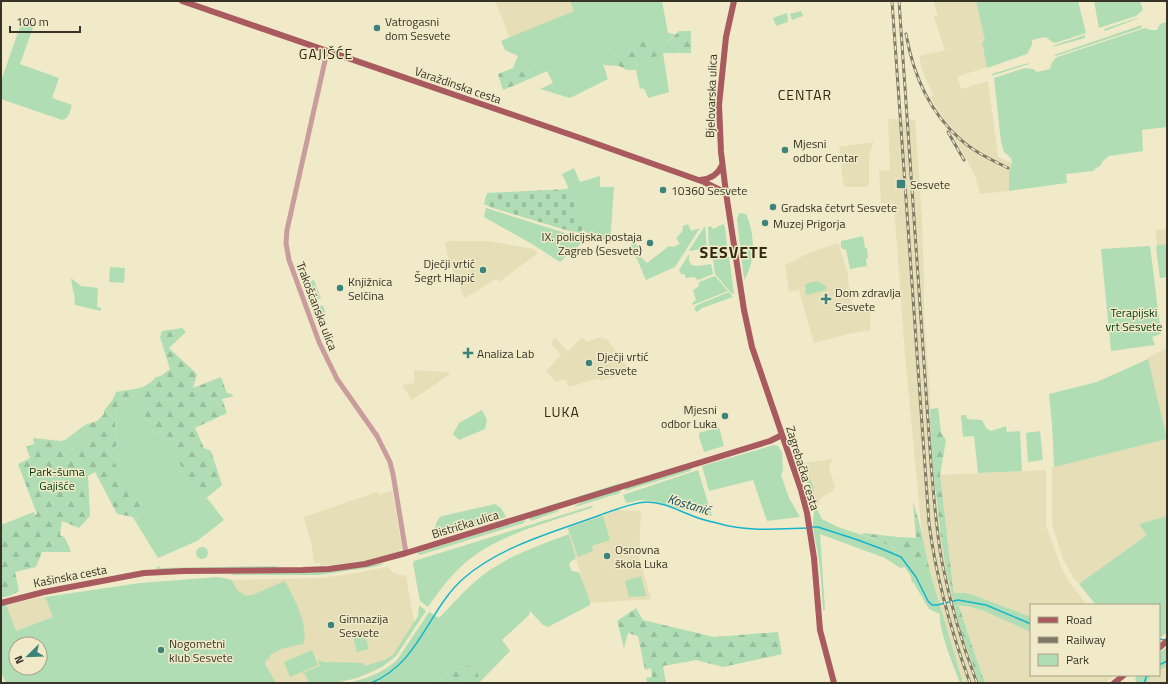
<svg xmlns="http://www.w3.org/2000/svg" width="1168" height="684" font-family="'Titillium Web',sans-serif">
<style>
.built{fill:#e5deb6}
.green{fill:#b0ddb4;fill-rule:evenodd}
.forest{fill:url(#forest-firs)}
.cemetery{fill:url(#cemetery-stones)}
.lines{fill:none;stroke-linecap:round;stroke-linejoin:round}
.stream{stroke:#16b5cc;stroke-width:1.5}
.minor{stroke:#ca9c9d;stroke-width:5}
.major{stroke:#a85a5e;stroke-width:6}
.rail-casing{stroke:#7f7b66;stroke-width:3}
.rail{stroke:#f0eac9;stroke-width:1.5;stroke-dasharray:4.5;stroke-linecap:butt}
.poi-dot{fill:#3c837c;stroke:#f0eac9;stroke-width:1.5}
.labels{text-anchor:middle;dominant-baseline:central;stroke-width:3;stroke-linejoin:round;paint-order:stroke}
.poi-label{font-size:12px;fill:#373427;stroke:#f0eac9;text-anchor:start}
.street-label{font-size:12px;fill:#373427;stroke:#f0eac9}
.park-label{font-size:12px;fill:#003b10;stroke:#f0eac9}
.water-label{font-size:13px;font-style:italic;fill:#154f59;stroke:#f0eac9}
.quarter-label{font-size:14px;letter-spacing:1px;fill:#302a0f;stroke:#f0eac9}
.district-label{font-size:16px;font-weight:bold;letter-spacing:1px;fill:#302a0f;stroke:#f0eac9}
</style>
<defs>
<pattern id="forest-firs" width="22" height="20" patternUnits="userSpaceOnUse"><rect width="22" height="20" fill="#b0ddb4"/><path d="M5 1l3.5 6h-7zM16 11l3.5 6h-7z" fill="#98be9b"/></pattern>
<pattern id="cemetery-stones" width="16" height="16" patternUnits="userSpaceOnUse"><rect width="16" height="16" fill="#b0ddb4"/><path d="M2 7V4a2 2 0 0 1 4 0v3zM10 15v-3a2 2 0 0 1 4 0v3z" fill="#98be9b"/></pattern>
</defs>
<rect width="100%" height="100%" fill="#f0eac9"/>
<!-- built -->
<path class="built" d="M 495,1 L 570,1 L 574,11 L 510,38 Z
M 933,1 L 976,1 L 985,41 L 982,42 L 987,67 L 957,77 L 961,89 L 988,81 L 998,157 L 1012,163 L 1009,172 L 1009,191 L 980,194 L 975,176 L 967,160 L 951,132 L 953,129 L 941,115 L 930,97 L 934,96 L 924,76 L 919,56 L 945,50 L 934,17 L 938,15 Z
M 888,119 L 915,120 L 922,220 L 924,279 L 924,313 L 930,395 L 933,468 L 936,501 L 941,537 L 952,598 L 960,628 L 979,683 L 963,683 L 941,612 L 925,553 L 921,525 L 904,343 L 894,204 L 881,203 L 879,171 L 890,170 Z
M 874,142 L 869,155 L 869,185 L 866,187 L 844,187 L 839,147 Z
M 1167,229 L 1167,244 L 1157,245 L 1155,230 Z
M 455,241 L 489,241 L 533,249 L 538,253 L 499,282 L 496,279 L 465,298 L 449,262 L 445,242 Z
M 838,243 L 848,274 L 849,290 L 853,308 L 871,305 L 870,330 L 852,333 L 814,343 L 799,290 L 789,292 L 785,265 L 807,254 Z
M 582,337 L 587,342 L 601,337 L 604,340 L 606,338 L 631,372 L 600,381 L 599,378 L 569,387 L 565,379 L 556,382 L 546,371 L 561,355 L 551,343 L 555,338 L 568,351 Z
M 1167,348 L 1167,515 L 1164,517 L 1139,524 L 1148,535 L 1079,584 L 1074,579 L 1062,557 L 1052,524 L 1052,467 L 1167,439 L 1147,358 Z
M 414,370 L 448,372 L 450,374 L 412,400 L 402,385 L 414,383 Z
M 832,459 L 829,468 L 835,486 L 833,491 L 822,497 L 813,512 L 810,495 L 798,464 Z
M 1046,470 L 1046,526 L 1062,569 L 1070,583 L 1087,605 L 1031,605 L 1031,617 L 965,593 L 954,593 L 940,475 Z
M 392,491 L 402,547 L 400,553 L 371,560 L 321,566 L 319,563 L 314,563 L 311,542 L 304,517 L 377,492 L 379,495 Z
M 617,510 L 641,511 L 639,557 L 651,599 L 589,603 L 567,528 Z
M 387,567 L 395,574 L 406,576 L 415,627 L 393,659 L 373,672 L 357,678 L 335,683 L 268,683 L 230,580 L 320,578 L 351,574 Z
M 45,597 L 53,617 L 16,631 L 6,604 Z
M 959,606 L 971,607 L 982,610 L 1031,632 L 1031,675 L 1061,675 L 1062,677 L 1067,675 L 1116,675 L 1105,683 L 985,683 L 971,643 Z
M 1167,666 L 1167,683 L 1147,683 L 1151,675 L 1159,675 L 1159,670 Z"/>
<!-- green -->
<path class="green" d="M 570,1 L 662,1 L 668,33 L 675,34 L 666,44 L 679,47 L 680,53 L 663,53 L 669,92 L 648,98 L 645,90 L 642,88 L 640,89 L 636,70 L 637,62 L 635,50 L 631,52 L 623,52 L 602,61 L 608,79 L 570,98 L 540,89 L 553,83 L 547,71 L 534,77 L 530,70 L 520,71 L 513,68 L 518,56 L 505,50 L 501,41 L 574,11 Z
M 976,1 L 1078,1 L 1086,33 L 1055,43 L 1052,42 L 1046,37 L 1032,40 L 1032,45 L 1027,54 L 987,68 L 982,42 L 985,41 Z
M 1094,1 L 1140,1 L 1143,10 L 1136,16 L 1099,28 Z
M 801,11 L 803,16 L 792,20 L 790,14 Z
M 787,13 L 788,22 L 776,26 L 773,18 Z
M 1137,18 L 1139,18 L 1105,31 L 1104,29 Z
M 22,21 L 34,25 L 20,64 L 59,78 L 52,98 L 72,105 C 70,111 69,119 62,120 L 1,99 L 1,81 Z
M 1167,22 L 1167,127 L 1142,130 L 1143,151 L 1109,156 L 1103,161 L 1100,166 L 1096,168 L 1093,171 L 1066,174 L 1067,183 L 1009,191 L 1009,172 L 1012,163 L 1011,158 L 1004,152 L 1001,142 L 994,78 L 1025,68 L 1033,69 L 1037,72 L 1050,69 L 1052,62 L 1057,57 L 1145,28 L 1150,30 L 1157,30 L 1160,24 Z
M 1142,25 L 1141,28 L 1138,29 L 1056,56 L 1054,55 Z
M 1085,35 L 1085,38 L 1056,46 L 1052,46 Z
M 1031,63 L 1029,64 L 991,76 L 992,74 L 1025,64 Z
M 574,168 L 580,182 L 600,176 L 600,187 L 614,187 L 610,243 L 585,232 L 567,189 L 568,187 L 562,174 Z
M 486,208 L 581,238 L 585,240 L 560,262 L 532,244 L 484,217 Z
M 739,213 L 746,214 C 755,233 756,262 744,280 L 737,219 Z
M 688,224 L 691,231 L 700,228 L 675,267 L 646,280 L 631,245 L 634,242 L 639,247 L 635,251 L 647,263 L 669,246 L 673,247 L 680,244 L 676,238 L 682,232 L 683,226 Z
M 723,224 L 725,227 L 728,254 L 712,257 L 709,249 L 708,227 L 711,226 L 713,229 Z
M 705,226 L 707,248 L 690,251 L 689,250 Z
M 863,236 L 865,248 L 867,248 L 868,258 L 866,259 L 867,266 L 850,269 L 846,250 L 841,248 L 841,241 Z
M 1167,244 L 1167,277 L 1160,278 L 1156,248 L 1157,245 Z
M 1150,246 L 1161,334 L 1152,337 L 1155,345 L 1111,351 L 1101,249 Z
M 689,254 L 689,260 L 691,265 L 699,266 L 711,264 L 713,274 L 698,280 L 694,277 L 686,278 L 684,274 L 681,274 L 679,270 Z
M 729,257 L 734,293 L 732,294 L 715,274 L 713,259 Z
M 110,267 L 125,268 L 124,283 L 109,282 Z
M 715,276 L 728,291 L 693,305 L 692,303 L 696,300 L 693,290 L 698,287 L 699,282 Z
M 71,278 L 81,286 L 98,288 L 97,307 L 101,308 L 101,311 L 75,305 L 74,292 L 73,291 Z
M 314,280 L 321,298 L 311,302 L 304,284 Z
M 817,281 L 826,286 L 826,290 L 806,295 L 805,284 Z
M 729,292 L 733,297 L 702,308 L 697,312 L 694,309 L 697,305 Z
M 323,305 L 325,312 L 315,316 L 312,309 Z
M 1148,359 L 1167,439 L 1054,467 L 1052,424 L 1049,394 L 1097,382 Z
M 132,395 L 136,399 L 153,431 L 162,437 L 205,500 L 207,498 L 224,520 L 197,541 L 158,558 L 132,516 L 138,519 L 110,456 L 118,442 L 115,425 L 118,405 Z
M 938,408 L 939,415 L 931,433 L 930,409 Z
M 482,410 L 487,420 L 485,429 L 459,440 L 453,434 L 459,423 Z
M 961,415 L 966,415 L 967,419 L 982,420 L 986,428 L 991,431 L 1006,426 L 1007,432 L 1020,431 L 1022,471 L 978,473 L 974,436 L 963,437 Z
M 85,425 L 84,445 L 71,449 L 60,441 L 65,440 Z
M 719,427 L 724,446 L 704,452 L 699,437 L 699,433 Z
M 1040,431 L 1043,460 L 1028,462 L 1026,433 Z
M 774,445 L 778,446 L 782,452 L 783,470 L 781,475 L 789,498 L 800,517 L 767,521 L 753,480 L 709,491 L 702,466 Z
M 692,468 L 690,471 L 625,491 L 626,488 Z
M 698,470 L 712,516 L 673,507 L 654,501 L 641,500 L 626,503 L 623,495 Z
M 804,474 L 808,475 C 812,481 816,491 813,498 Z
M 621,483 L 623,484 L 542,509 L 542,508 Z
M 621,489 L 620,493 L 575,507 L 575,506 L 584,501 Z
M 495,504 L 501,508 L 506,517 L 436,538 C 435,530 434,521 442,516 Z
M 591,506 L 594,507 C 553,521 498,534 465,563 C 450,576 439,591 428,607 L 420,601 L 413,564 L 414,561 Z
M 816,507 L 822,519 L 838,527 L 886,543 L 906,557 L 916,567 L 927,582 L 932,579 L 963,683 L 960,683 C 954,667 938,629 940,614 L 929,609 L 913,582 L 912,583 L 911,577 L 905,567 L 900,568 L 885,558 L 820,534 L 825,610 L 823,610 C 822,593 821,577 819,560 C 817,545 809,521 816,507 Z
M 562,510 L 531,521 L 529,518 L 551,511 Z
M 34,512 L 35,515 L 9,527 L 1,532 L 1,525 Z
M 1167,515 L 1167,633 L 1159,638 L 1159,605 L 1096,605 L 1079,584 L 1147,535 L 1139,524 L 1164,517 Z
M 603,516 L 610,540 L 592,546 L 593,551 L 578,557 L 568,528 Z
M 525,520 L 524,523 L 420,555 L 417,553 Z
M 569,534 L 576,559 L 571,561 L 569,565 L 572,571 L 578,572 L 580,574 L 590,602 L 590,605 L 548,627 L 543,625 L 530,611 L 529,615 L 502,640 L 510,651 L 480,682 L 476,666 L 452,667 L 437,683 L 347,683 C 365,679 383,673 397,660 L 429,612 L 439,618 C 456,601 472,581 493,568 C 516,553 543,544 569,534 Z
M196 553a6 6 0 1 1 12 0a6 6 0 1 1-12 0Z
M 384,563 L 381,565 L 373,567 L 318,575 L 232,575 L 230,574 L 324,572 L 357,568 Z
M 159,566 L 160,568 L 277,566 L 275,569 L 157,569 L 156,568 Z
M 641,576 L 646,596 L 629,597 L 625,581 Z
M 218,577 L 232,580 L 237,590 L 246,596 L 255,594 L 285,581 C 293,596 310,628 303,644 L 281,649 L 270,655 L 269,659 L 266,660 L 265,664 L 276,683 L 6,683 L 1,672 L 1,606 L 6,604 L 16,631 L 53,617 L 45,597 L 140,583 ZM 16,644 L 40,644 L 40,668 L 16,668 Z
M 949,582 L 953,587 L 954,593 L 965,593 L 973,595 L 1031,617 L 1031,632 L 982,610 L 971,607 L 954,605 Z
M 419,605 L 426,611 L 396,656 L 382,667 L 357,678 L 335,683 L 309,683 L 305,674 L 302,673 L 320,666 L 318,661 L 319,660 L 324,662 L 363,663 L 365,666 L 384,660 L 393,655 L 418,616 Z
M 363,629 L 369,649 L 357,652 L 352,632 Z
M 1167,647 L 1167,666 L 1159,670 L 1159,653 Z
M 312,650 L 318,665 L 290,677 L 284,662 Z
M 1137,675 L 1151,675 L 1147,683 L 1137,683 L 1135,680 Z"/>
<!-- forest -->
<path class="forest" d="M 679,31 L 691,31 L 691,53 L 680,53 L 679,47 L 672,52 L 666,44 Z
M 658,40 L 660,44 L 660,55 L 637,62 L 636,70 L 627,70 L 619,66 L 604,65 L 602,61 L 623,52 L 631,52 L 635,50 L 635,43 Z
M 513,68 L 520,71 L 530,70 L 534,77 L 503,90 L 498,74 Z
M 182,328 L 186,332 L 169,348 L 197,374 L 193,388 L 221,377 L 227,393 L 229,393 L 234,396 L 222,399 L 227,413 L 195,428 L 204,448 L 211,451 L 222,485 L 204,500 L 162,437 L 153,431 L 136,399 L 132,395 L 118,405 L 115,425 L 118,442 L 110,456 L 138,500 L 144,519 L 117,514 L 95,472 L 88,476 L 90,516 L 79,528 L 62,521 L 60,535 L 65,538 L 71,552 L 42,552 L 36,567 L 15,572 L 19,591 L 12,595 L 1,598 L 1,532 L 9,527 L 37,514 L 18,464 L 30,458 L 26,447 L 34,444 L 33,438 L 60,441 L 71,449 L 84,445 L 85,425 L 97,421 L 104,414 L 104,411 L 113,399 L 116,392 C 133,389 145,390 156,377 L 161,376 L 170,369 L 160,337 L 162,331 Z
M 939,415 L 941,433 L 946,440 L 940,475 L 953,587 L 949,582 L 947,575 L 941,537 L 933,468 L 931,433 Z
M 913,502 C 922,528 925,553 932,579 L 927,582 C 908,556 894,544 862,535 L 863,533 L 897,537 L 916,538 Z
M 954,605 L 959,606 L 971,643 L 985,683 L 979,683 L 960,628 Z
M 636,608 L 643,620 L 714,637 L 778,632 L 782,654 L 723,667 L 696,660 L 663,666 L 666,683 L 641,683 L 647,682 L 646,678 L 652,677 L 651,668 L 645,670 L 638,636 L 628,633 L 624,648 L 617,621 Z
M 476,666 L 480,682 L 479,683 L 437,683 L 452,667 Z"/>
<!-- cemetery -->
<path class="cemetery" d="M 567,189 L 586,230 L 583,230 L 581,233 L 569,231 L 493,208 L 484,204 L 487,193 Z"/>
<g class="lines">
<!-- stream -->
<path class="stream" d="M 811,527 L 818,527 L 858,540 L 882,549 L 901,557 L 916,577 L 928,601 L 932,605 L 937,605 L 958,600 L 986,605 L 1031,624
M 1159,639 L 1165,640
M 1159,665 L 1167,661
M 371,683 C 420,663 428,609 464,578 C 500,547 548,534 592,518 C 606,513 633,502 647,502 C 662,502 675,509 688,514 C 697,518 707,521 717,523 C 746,532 776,529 807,528
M 1144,683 L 1147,675"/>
<!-- minor -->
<path class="minor" d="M 327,52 L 287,230 L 286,243 L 289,260 L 319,342 L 337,379 L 377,436 L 390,462 L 393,474 L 406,553"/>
<!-- major -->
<path class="major" d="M 182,1 L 583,139 L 704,182 L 726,193
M 734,1 L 726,37 L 719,105 L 721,152 L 726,193 L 744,310 L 752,347 L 801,490 L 807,513 L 814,558 L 820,630 L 834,683
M 700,180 C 710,179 718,175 722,165
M 1,603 L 44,592 L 144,573 L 184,571 L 303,570 L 329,569 L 365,564 L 406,553 L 770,441 L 782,435
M 1159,648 L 1167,641
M 1114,683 L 1124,675"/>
<!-- rail casing -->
<g class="rail-casing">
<path id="rail" d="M 892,1 L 929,523 C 936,578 951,631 970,683
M 899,1 L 931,464 C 934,497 936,530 942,562 C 950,603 962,644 977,683
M 906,34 C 913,73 928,110 958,137 C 972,151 990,159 1008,168
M 948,132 L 964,160"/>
</g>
<!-- rail -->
<use href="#rail" class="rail"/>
</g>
<!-- markers -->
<g class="poi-dot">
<circle cx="377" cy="28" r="4"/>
<circle cx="785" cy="150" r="4"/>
<rect x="896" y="179" width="10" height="10" rx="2"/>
<circle cx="663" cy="190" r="4"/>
<circle cx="773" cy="207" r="4"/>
<circle cx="765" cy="223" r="4"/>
<circle cx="650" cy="243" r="4"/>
<circle cx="483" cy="270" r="4"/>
<circle cx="340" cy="288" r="4"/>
<path d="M824 293h4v4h4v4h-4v4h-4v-4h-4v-4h4z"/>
<path d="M466 347h4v4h4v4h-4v4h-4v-4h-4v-4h4z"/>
<circle cx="589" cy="363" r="4"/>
<circle cx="725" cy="416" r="4"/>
<circle cx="607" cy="556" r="4"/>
<circle cx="331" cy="625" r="4"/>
<circle cx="161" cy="650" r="4"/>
</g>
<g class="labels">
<!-- poi labels -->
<g class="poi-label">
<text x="385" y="21">Vatrogasni<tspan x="385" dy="14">dom Sesvete</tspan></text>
<text x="793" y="143">Mjesni<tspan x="793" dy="14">odbor Centar</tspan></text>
<text x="910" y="184">Sesvete</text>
<text x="671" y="190">10360 Sesvete</text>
<text x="781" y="207">Gradska četvrt Sesvete</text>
<text x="773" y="223">Muzej Prigorja</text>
<text x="642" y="236" text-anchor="end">IX. policijska postaja<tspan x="642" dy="14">Zagreb (Sesvete)</tspan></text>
<text x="475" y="263" text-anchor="end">Dječji vrtić<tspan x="475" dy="14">Šegrt Hlapić</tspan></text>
<text x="348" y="281">Knjižnica<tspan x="348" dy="14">Selčina</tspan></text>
<text x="835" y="292">Dom zdravlja<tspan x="835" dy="14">Sesvete</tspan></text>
<text x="477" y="353">Analiza Lab</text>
<text x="597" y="356">Dječji vrtić<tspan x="597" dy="14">Sesvete</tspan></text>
<text x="717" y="409" text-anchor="end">Mjesni<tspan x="717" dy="14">odbor Luka</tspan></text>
<text x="615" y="549">Osnovna<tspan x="615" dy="14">škola Luka</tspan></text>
<text x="339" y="618">Gimnazija<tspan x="339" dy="14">Sesvete</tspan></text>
<text x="169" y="643">Nogometni<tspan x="169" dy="14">klub Sesvete</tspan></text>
</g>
<!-- street labels -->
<g class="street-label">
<text transform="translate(458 85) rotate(19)">Varaždinska cesta</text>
<text transform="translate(711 96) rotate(-88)">Bjelovarska ulica</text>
<text transform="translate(317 306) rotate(69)">Trakošćanska ulica</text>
<text transform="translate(803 468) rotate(73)">Zagrebačka cesta</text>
<text transform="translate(465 524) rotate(-17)">Bistrička ulica</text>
<text transform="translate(70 576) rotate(-11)">Kašinska cesta</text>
</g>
<!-- park labels -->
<g class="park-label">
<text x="1134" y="312">Terapijski<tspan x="1134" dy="14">vrt Sesvete</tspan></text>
<text x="57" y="471">Park-šuma<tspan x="57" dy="14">Gajišće</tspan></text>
</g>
<!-- water labels -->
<g class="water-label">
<text transform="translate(689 504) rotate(17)">Kostanić</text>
</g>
<!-- quarter labels -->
<g class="quarter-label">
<text x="326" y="53">GAJIŠĆE</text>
<text x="805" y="94">CENTAR</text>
<text x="562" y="411">LUKA</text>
</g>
<!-- district labels -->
<g class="district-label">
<text x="734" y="252">SESVETE</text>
</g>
</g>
<!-- border -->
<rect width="1168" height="684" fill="none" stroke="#373427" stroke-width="4"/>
<!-- legend -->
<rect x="1030" y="604" width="130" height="72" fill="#f0eac9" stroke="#a6a188"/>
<rect x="1038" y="617" width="20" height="6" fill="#a85a5e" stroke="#a6a188"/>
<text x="1066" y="624" font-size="12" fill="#373427">Road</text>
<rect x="1038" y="637" width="20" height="6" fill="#7f7b66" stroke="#a6a188"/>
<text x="1066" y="644" font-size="12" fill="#373427">Railway</text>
<rect x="1038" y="654" width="20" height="12" fill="#b0ddb4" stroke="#a6a188"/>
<text x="1066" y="664" font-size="12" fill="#373427">Park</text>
<!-- north arrow -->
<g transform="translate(28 656) rotate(247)"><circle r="19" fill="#f0eac9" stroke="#a6a188"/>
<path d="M0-3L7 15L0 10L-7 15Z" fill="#3c837c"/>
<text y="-6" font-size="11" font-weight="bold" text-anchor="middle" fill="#373427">N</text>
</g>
<!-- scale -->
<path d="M10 26v6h70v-6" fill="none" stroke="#373427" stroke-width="2"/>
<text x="16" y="26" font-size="12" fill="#373427" stroke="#f0eac9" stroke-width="3" paint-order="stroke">100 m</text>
</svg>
